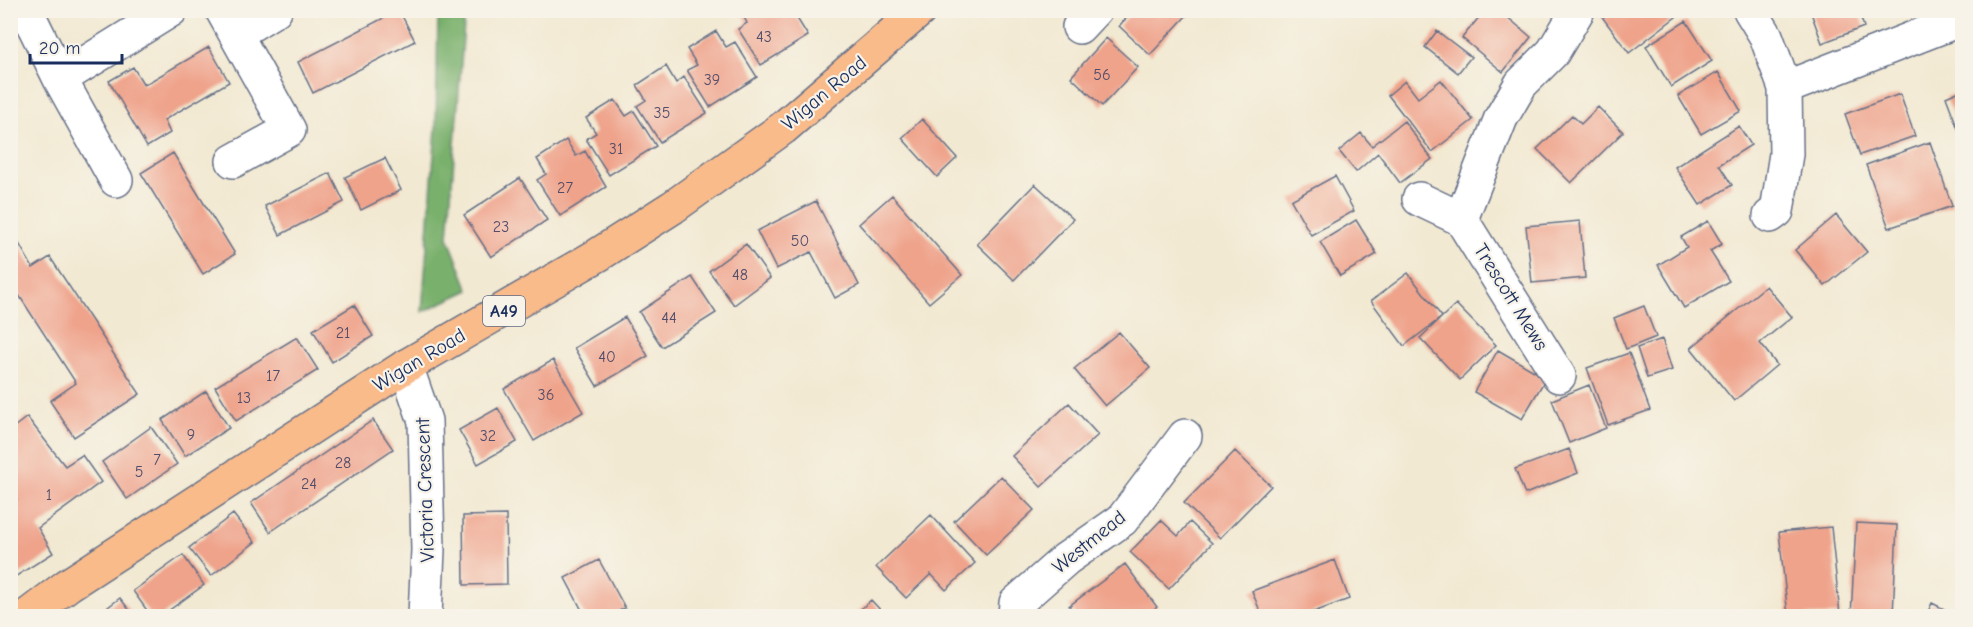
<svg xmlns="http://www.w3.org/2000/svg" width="1973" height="627" font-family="'Comic Neue',sans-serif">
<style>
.forest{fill:#79b06c;stroke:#4a7065;stroke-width:1.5}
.building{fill:#efa38b}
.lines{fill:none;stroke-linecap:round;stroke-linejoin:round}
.minor-casing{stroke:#667087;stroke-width:36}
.highway-casing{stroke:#667087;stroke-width:36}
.minor{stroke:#fff;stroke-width:33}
.highway{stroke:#fabb8b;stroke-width:33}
.labels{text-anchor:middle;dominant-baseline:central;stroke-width:4.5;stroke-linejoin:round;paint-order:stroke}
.number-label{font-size:16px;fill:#504c69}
.shield{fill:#f7f3e8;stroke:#5d6a87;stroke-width:1.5}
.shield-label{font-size:18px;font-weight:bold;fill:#1b2f5e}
.street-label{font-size:20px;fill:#1b2f5e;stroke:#f7f3e8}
</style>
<rect width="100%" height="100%" fill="#f7f3e8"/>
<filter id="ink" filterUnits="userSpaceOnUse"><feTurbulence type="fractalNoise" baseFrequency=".0167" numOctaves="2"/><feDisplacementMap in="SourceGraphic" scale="12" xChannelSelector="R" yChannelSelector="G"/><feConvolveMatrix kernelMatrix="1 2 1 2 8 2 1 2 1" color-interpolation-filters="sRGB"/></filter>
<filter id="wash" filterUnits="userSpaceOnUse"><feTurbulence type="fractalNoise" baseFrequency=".008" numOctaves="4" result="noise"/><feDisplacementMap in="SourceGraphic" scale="24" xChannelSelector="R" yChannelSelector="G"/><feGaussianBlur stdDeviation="1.35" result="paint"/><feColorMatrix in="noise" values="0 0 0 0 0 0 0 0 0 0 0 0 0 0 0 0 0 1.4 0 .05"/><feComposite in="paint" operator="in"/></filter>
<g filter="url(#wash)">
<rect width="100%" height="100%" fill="#f2e9d2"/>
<!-- forest -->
<path class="forest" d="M 438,11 L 465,11 L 448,237 L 469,290 L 422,312 L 436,128 Z"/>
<g id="blocks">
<!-- building -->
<path class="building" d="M 399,10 L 415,41 L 313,93 L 298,62 Z
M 740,10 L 792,10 L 808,36 L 761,65 L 738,29 L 747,23 Z
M 1134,10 L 1182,10 L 1187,15 L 1150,55 L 1119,26 Z
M 1485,10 L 1499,10 L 1531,37 L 1503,72 L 1462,38 Z
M 1597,10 L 1685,10 L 1629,53 Z
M 1810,10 L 1858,10 L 1864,27 L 1822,43 Z
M 1686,21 L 1712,61 L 1671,87 L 1646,46 Z
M 716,31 L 726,47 L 735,42 L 757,77 L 710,107 L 687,70 L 697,65 L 687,49 Z
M 1437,31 L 1471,57 L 1458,73 L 1425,47 Z
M 1106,38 L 1138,67 L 1102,106 L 1071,77 Z
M 209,47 L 229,82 L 164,120 L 170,133 L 147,147 L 109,81 L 133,67 L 144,85 Z
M 666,66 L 676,83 L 684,77 L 707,113 L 660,142 L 637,106 L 646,100 L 637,85 Z
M 1718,72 L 1741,111 L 1701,134 L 1678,96 Z
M 1441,80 L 1473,120 L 1432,152 L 1388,95 L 1405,81 L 1418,98 Z
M 1962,90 L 1962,134 L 1960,134 L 1946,97 Z
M 1900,94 L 1915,136 L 1860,155 L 1845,114 Z
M 615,100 L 626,116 L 634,111 L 656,146 L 609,175 L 586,139 L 596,133 L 586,118 Z
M 1598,107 L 1623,132 L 1571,183 L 1537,149 L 1572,115 L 1581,124 Z
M 922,119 L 957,158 L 937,177 L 902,138 Z
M 1404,121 L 1432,159 L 1400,183 L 1378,153 L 1356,172 L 1339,151 L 1361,133 L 1372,146 Z
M 1739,126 L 1751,145 L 1719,165 L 1732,185 L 1700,205 L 1675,167 Z
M 566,140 L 576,156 L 585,151 L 606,187 L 560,216 L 537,180 L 546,174 L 537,159 Z
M 1930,142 L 1952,206 L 1889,228 L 1866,165 Z
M 173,153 L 235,254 L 203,274 L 141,173 Z
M 385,158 L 401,190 L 361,210 L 345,177 Z
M 330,173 L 344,202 L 280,235 L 265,206 Z
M 1335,176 L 1354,211 L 1311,235 L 1291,200 Z
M 520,178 L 547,220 L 491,257 L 464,215 Z
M 1035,184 L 1073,219 L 1014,280 L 977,244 Z
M 892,195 L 962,275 L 929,303 L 859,224 Z
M 816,201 L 859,285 L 835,298 L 811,252 L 776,269 L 757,231 Z
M 1836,215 L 1867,252 L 1825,286 L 1795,250 Z
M 1356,220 L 1377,254 L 1340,276 L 1320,242 Z
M 1580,221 L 1585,278 L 1532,283 L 1526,226 Z
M 1708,221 L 1722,244 L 1710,251 L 1729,281 L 1684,308 L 1658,265 L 1687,247 L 1681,237 Z
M 17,240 L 33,268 L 50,257 L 140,394 L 74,437 L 50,401 L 76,383 L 11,283 L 17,279 L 10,282 L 10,244 Z
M 746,244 L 770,278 L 734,305 L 709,271 Z
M 1408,273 L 1442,317 L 1456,304 L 1496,345 L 1460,380 L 1420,338 L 1442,317 L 1404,346 L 1371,301 Z
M 692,277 L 716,313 L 662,347 L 639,312 Z
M 1766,286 L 1792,317 L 1760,343 L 1777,365 L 1734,401 L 1691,348 Z
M 354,305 L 373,336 L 332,362 L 313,330 Z
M 1644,306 L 1656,337 L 1626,349 L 1614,318 Z
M 625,317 L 648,356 L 597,386 L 574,348 Z
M 1119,332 L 1150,368 L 1105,406 L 1074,369 Z
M 297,337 L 318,370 L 236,421 L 215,387 Z
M 1662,339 L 1672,370 L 1647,378 L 1637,348 Z
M 1498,350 L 1546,378 L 1522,419 L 1474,392 Z
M 1629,353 L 1650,410 L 1608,425 L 1587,368 Z
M 553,360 L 583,412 L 534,441 L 504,389 Z
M 1589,385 L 1606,428 L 1569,443 L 1552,400 Z
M 206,391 L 229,428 L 185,456 L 162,420 Z
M 1069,403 L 1098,435 L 1041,487 L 1012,456 Z
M 498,408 L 517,442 L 478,464 L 459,430 Z
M 27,417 L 65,466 L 82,455 L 101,482 L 38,528 L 53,553 L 10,580 L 10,503 L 17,499 L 10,490 L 10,430 Z
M 373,420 L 393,449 L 270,532 L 251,503 Z
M 151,427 L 177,464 L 127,499 L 102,462 Z
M 1569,449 L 1578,473 L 1525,494 L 1515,469 Z
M 1235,451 L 1271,486 L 1220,538 L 1184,503 Z
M 1001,476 L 1034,510 L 986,555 L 954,521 Z
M 233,514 L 255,542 L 211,576 L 189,548 Z
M 506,515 L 507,584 L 464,585 L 463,516 Z
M 931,515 L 975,563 L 946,590 L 931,574 L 906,598 L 876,567 Z
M 1161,520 L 1178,536 L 1190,522 L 1212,543 L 1169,589 L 1130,552 Z
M 1856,523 L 1897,525 L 1893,616 L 1851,616 Z
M 1831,527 L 1840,615 L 1788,616 L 1779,532 Z
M 183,555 L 204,585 L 161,616 L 151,616 L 133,591 Z
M 599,560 L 625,608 L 610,616 L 585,616 L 565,578 Z
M 1335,560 L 1349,599 L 1303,616 L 1262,616 L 1252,591 Z
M 1125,564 L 1157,607 L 1145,616 L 1077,616 L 1069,606 Z
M 120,598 L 134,616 L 96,616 Z
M 871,600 L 886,616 L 853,616 Z
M 1932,603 L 1950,612 L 1948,616 L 1926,616 Z"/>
</g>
</g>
<g filter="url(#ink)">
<use href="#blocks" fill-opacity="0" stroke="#667087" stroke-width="1.5"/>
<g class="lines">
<!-- minor casing -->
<g class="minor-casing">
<path id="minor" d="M 222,10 L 289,130 L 233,161
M 1750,10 L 1766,36 L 1785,88 L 1786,154 L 1777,211 L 1770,216
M 31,20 L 60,79
M 1079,27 L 1095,10
M 236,34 L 275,10
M 1785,88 L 1962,19
M 116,180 L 60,79 L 171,10
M 1419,199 L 1461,219 L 1559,376
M 1461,219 L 1501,118 L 1521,84 L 1553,52 L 1578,10
M 406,366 L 425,421 L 428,550 L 425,616
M 1015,616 L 1016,603 L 1066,559 L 1122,520 L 1185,436"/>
</g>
<!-- highway casing -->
<g class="highway-casing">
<path id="highway" d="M 27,616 L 68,585 L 406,366 L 598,255 L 673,207 L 783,128 L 920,10"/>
</g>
<!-- minor -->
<use href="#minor" class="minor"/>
<!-- highway -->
<use href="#highway" class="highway"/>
</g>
</g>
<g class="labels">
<!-- number labels -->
<g class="number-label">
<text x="764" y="37">43</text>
<text x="1102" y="75">56</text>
<text x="712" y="80">39</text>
<text x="662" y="113">35</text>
<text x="616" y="149">31</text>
<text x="565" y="188">27</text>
<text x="501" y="227">23</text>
<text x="800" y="241">50</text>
<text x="740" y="275">48</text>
<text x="669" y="318">44</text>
<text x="343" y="333">21</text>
<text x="607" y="357">40</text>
<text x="273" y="376">17</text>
<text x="546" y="395">36</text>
<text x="244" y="398">13</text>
<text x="191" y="435">9</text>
<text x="488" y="436">32</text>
<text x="157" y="460">7</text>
<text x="343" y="463">28</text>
<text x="139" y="472">5</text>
<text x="309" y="484">24</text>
<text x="49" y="495">1</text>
</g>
<!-- shield labels -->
<rect class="shield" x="483" y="296" width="42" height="30" rx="4.5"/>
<g class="shield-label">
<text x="504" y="311">A49</text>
</g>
<!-- street labels -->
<g class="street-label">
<text transform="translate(824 93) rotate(-40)">Wigan Road</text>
<text transform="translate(1511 297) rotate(58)">Trescott Mews</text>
<text transform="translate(419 360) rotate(-31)">Wigan Road</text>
<text transform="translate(425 490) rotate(-92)">Victoria Crescent</text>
<text transform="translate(1089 542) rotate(-39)">Westmead</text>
</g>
</g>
<!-- margin -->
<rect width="1973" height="627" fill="none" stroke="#f7f3e8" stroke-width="36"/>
<!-- scale -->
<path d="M30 54v9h92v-9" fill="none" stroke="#1b2f5e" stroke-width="3"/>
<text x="39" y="54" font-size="18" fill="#1b2f5e" stroke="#f7f3e8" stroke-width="4.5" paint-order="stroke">20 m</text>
</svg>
